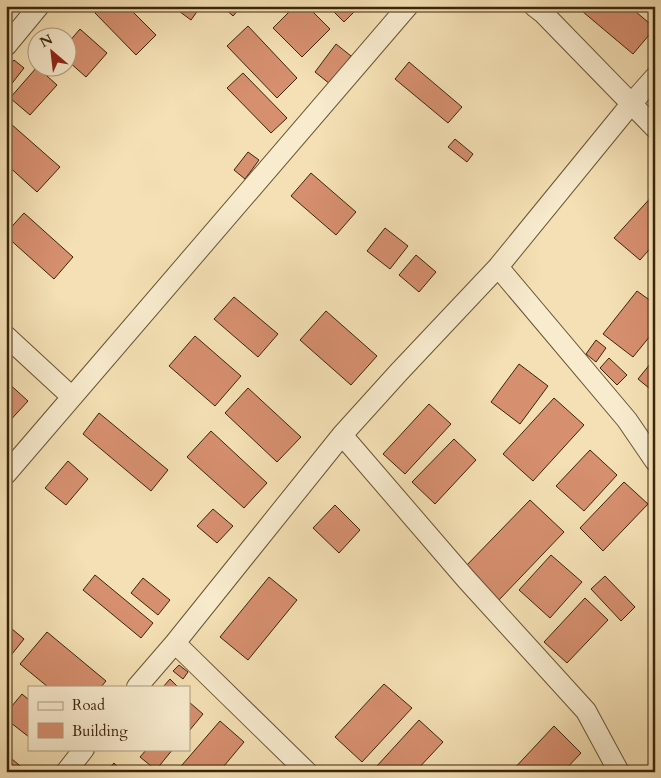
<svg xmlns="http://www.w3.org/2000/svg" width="661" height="778" font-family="Cardo,serif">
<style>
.building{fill:#d68f6f;stroke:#3a250b}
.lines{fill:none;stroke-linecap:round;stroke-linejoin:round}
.street-casing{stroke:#685435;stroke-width:22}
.street{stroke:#f8ebce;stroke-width:20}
</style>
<rect width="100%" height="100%" fill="#f4e0b4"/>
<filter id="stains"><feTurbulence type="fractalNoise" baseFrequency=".004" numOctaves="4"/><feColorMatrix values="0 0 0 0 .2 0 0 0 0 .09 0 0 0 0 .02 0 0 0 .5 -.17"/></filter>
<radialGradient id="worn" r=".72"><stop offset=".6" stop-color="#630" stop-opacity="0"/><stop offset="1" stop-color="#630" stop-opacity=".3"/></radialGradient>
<!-- building -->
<path class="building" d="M 102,6 L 127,6 L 156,35 L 136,55 L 95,13 Z
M 172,6 L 201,6 L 191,20 Z
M 222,6 L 242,6 L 233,16 Z
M 295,6 L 307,6 L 330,29 L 302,57 L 273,28 Z
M 328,6 L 360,6 L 344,22 Z
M 544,6 L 559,6 L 554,13 Z
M 576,6 L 629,6 L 655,28 L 633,54 Z
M 645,6 L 655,6 L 655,15 Z
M 248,26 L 297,78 L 277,98 L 227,46 Z
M 80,29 L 107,53 L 86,77 L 68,61 L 68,43 Z
M 336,44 L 351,56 L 330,84 L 315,72 Z
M 14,60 L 24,68 L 6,91 L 6,70 Z
M 409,62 L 462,107 L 448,123 L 395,79 Z
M 37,67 L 57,85 L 30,115 L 10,98 Z
M 243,73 L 287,118 L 271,133 L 227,88 Z
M 11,124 L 60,167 L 37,192 L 6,164 L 6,130 Z
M 455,139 L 473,154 L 467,162 L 448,147 Z
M 248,152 L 259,160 L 245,179 L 234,170 Z
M 311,173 L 356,212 L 336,235 L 291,196 Z
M 655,193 L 655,243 L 640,260 L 614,238 Z
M 24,213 L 73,257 L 54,279 L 6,236 L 6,233 Z
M 385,228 L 408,246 L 390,269 L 367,251 Z
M 416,255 L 436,272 L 419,292 L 399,275 Z
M 637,291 L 655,304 L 655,330 L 633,357 L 603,334 Z
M 234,297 L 278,334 L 258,357 L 214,319 Z
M 326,311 L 377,356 L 351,385 L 300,340 Z
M 195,336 L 241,376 L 215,406 L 169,366 Z
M 596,340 L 606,348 L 596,362 L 586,354 Z
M 609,358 L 627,375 L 617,385 L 600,368 Z
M 655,358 L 655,393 L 638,379 Z
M 519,364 L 548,386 L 520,424 L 491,402 Z
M 6,381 L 28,401 L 6,425 Z
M 248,388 L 301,437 L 277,462 L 225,413 Z
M 554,398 L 584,425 L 533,481 L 503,454 Z
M 429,404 L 451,424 L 405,474 L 383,454 Z
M 99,413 L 168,470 L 151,491 L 83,434 Z
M 211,431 L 267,483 L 244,508 L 187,457 Z
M 454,439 L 476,460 L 435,504 L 412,482 Z
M 590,450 L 617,475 L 584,511 L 556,486 Z
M 68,461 L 88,479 L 66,505 L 45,488 Z
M 624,482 L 648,504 L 603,551 L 580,528 Z
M 530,500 L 564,532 L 498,601 L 464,568 Z
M 335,505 L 360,530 L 339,553 L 313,528 Z
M 213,509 L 233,526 L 217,543 L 197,526 Z
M 551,555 L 582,582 L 550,618 L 519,590 Z
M 95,575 L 153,623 L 141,638 L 83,590 Z
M 605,576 L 635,607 L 621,621 L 591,589 Z
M 269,577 L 297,600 L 248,660 L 220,637 Z
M 143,578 L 170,600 L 158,615 L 131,593 Z
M 585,598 L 608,620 L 567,663 L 544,642 Z
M 6,624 L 24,639 L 8,659 L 6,657 Z
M 47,632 L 106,681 L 101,687 L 48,687 L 20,664 Z
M 179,665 L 188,672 L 183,679 L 173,671 Z
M 170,679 L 178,687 L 163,687 Z
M 384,684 L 412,708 L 362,762 L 335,737 Z
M 22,694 L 29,700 L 29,737 L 6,719 L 6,713 Z
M 189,702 L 203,714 L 189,731 Z
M 419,720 L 443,742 L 415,772 L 381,772 L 376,767 Z
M 220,721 L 244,742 L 219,772 L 176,772 Z
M 554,726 L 581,753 L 563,772 L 511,772 Z
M 147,749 L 173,749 L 156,770 L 140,757 Z
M 6,754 L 25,770 L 24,772 L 6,772 Z
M 114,763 L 122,772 L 106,772 Z"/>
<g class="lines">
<!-- street casing -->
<g class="street-casing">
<path id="street" d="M 534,6 L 543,13 L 655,128
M 6,46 L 39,6
M 498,267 L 627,420 L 655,461
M 6,336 L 72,397
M 342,435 L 466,579 L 586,711 L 619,772
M 6,474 L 408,6
M 175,643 L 307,772
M 137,687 L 175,643 L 342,435 L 399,372 L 498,267 L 631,104 L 655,77
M 66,772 L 84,749"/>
</g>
<!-- street -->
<use href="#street" class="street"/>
</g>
<!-- margin -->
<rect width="661" height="778" fill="none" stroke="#f4e0b4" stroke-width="25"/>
<rect x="8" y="8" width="646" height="763" fill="none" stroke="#3a250b" stroke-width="2.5"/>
<rect x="12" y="12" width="636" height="753" fill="none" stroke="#3a250b"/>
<!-- legend -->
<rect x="28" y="686" width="162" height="65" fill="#f8ebce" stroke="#ac9c80"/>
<rect x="38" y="702" width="25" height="8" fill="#f8ebce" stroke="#ac9c80"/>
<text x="72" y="710" font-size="15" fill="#3a250b">Road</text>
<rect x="38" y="723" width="25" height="15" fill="#d68f6f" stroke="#ac9c80"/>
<text x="72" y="736" font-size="15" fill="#3a250b">Building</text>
<!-- north arrow -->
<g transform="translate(52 52) rotate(332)"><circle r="24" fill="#f8ebce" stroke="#ac9c80"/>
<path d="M0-4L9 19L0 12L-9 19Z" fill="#8f2418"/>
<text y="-8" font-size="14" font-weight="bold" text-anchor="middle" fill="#3a250b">N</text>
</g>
<rect width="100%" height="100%" filter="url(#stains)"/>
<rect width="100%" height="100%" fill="url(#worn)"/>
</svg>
